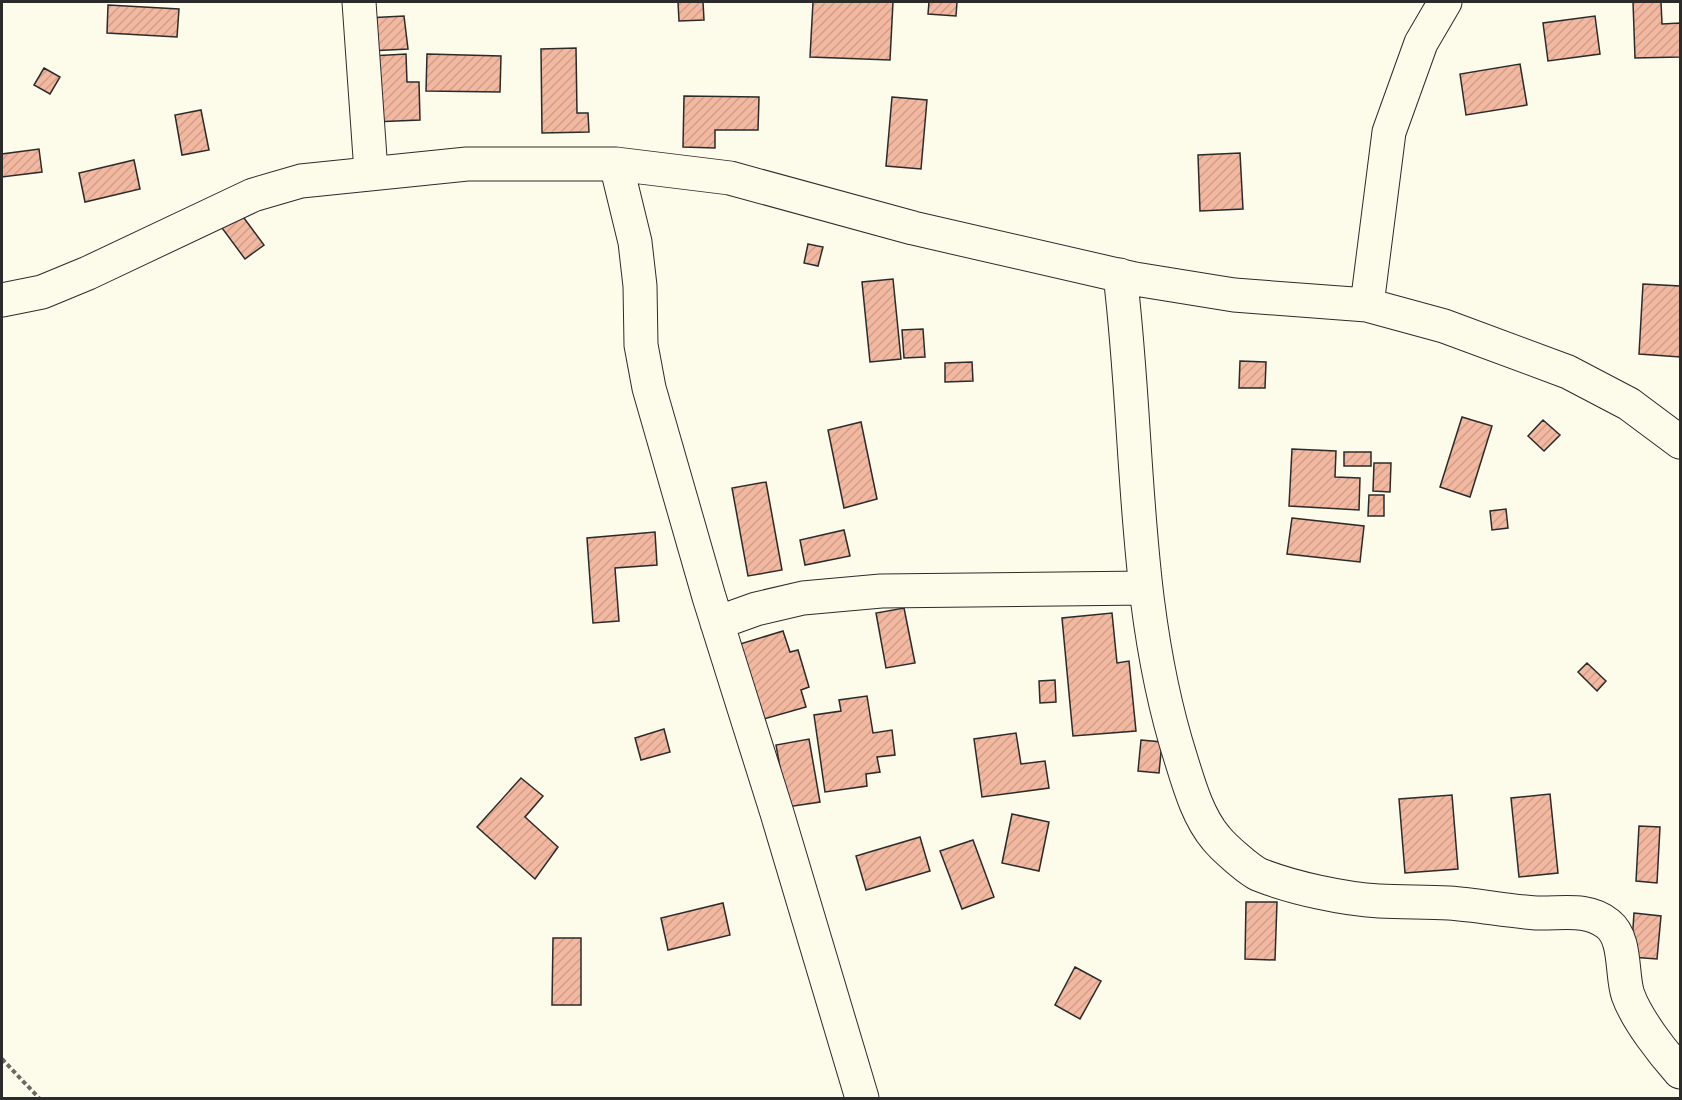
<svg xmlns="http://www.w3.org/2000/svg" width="1682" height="1100" font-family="Cabin,sans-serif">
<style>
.building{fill:url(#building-hatch);stroke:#2b2b2b;stroke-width:1.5}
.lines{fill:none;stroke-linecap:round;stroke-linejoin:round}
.minor-casing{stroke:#2b2b2b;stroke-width:35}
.path{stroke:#6a6964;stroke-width:4;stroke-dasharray:4.5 3;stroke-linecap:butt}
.minor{stroke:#fdfbea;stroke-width:33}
</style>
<defs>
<pattern id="building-hatch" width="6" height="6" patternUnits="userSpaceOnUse" patternTransform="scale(1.5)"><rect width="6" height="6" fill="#f2b8a0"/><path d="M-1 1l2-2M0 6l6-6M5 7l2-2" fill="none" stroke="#d09e8a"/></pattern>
</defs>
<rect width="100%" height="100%" fill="#fdfbea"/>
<!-- building -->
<path class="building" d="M 678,2 L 703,2 L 704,20 L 679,21 Z
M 813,2 L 893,2 L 890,60 L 810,57 Z
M 929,2 L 957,2 L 956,16 L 928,14 Z
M 1633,2 L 1661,2 L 1662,24 L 1680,23 L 1680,57 L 1635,58 Z
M 108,5 L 179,9 L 177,37 L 107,33 Z
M 404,16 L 408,49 L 369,51 L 366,18 Z
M 1595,16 L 1600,54 L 1548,61 L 1543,23 Z
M 576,48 L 577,113 L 588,113 L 589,132 L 542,133 L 541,49 Z
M 406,54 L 407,82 L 419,82 L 420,120 L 373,122 L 371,56 Z
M 427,54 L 501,56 L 500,92 L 426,91 Z
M 1520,64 L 1527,105 L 1466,115 L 1460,74 Z
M 44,68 L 60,77 L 50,94 L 34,85 Z
M 684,96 L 759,97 L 758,130 L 715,130 L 715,148 L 683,147 Z
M 892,97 L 927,100 L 921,169 L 886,166 Z
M 201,110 L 209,150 L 182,155 L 175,115 Z
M 39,149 L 42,172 L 2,177 L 2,154 Z
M 1240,153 L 1243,209 L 1200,211 L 1198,155 Z
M 134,160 L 140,189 L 85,202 L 79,173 Z
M 241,214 L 264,245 L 245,259 L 222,228 Z
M 808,244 L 823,247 L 818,266 L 804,263 Z
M 893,279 L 901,359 L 870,362 L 862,282 Z
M 1643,284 L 1680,286 L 1680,357 L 1639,354 Z
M 923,329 L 925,357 L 904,358 L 902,330 Z
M 1240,361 L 1266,362 L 1265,388 L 1239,388 Z
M 972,362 L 973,381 L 945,382 L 945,363 Z
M 1462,417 L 1492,426 L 1470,497 L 1440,487 Z
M 1543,420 L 1560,435 L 1544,451 L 1528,436 Z
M 861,422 L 877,499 L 844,508 L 828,430 Z
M 1292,449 L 1336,451 L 1335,477 L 1360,478 L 1359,510 L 1289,506 Z
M 1344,452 L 1371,452 L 1371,466 L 1344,466 Z
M 1374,463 L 1391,463 L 1390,492 L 1373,491 Z
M 766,482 L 782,570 L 748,576 L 732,488 Z
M 1369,495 L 1384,495 L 1384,516 L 1368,516 Z
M 1506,509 L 1508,528 L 1492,530 L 1490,511 Z
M 1292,518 L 1364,526 L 1360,562 L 1287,554 Z
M 844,530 L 850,556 L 805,565 L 800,540 Z
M 655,532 L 657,565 L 615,568 L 619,621 L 593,623 L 587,538 Z
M 904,608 L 915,663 L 886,668 L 876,613 Z
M 1112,613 L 1117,663 L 1129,661 L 1136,731 L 1073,736 L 1062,618 Z
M 783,631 L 790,652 L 798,650 L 809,687 L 801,690 L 806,707 L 750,723 L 727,648 Z
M 1587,663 L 1606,681 L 1597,691 L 1578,672 Z
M 1055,680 L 1056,702 L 1040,703 L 1039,681 Z
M 867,696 L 873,733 L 892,730 L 895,755 L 877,757 L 880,772 L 866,774 L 867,786 L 825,792 L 814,715 L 841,711 L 839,700 Z
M 664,729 L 670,752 L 641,760 L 635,738 Z
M 1016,733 L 1021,764 L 1045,761 L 1049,788 L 982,797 L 974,739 Z
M 809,739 L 820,802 L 787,807 L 776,745 Z
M 1141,740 L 1162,742 L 1159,773 L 1138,771 Z
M 521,778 L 543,796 L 525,817 L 558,847 L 535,879 L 477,827 Z
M 1550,794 L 1558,873 L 1519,877 L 1511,798 Z
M 1452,795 L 1458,869 L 1405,873 L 1399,799 Z
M 1012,814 L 1049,822 L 1039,871 L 1002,863 Z
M 1639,826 L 1660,827 L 1657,883 L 1636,881 Z
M 920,837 L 930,871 L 866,890 L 856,856 Z
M 973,840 L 994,897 L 962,909 L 940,851 Z
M 1246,902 L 1277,902 L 1275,960 L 1245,959 Z
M 723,903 L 730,935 L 668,950 L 661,918 Z
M 1634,913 L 1661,916 L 1657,959 L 1631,957 Z
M 553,938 L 581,938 L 581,1005 L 552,1005 Z
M 1075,967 L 1101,981 L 1080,1019 L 1055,1005 Z"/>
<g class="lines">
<!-- minor casing -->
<g class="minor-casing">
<path id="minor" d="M 359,2 L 371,172
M 616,164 L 635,242 L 640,286 L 641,345 L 649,388 L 709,597 L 777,813 L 862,1098
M 1120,275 C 1140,436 1131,603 1181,759 C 1189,785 1198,817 1216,838 C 1223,847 1250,871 1260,875 C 1293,888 1344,899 1379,901 C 1403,902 1426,902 1449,903 C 1478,905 1507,911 1536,913 C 1561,914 1587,907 1608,924 C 1627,939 1621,975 1628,995 C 1637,1020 1663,1053 1680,1072
M 2,300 L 42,292 L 88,273 L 253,195 L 301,181 L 467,164 L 616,164 L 730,178 L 913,228 L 1135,279 L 1234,295 L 1367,305 L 1444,326 L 1568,372 L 1629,404 L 1680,442
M 1367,305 L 1389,132 L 1421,43 L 1445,2
M 717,623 L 756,609 L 803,598 L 881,591 L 1146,588"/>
</g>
<!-- path -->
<path class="path" d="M 2,1059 L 39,1098"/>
<!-- minor -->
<use href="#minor" class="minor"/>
</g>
<!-- border -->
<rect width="1682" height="1100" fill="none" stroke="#2b2b2b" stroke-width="6"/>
</svg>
